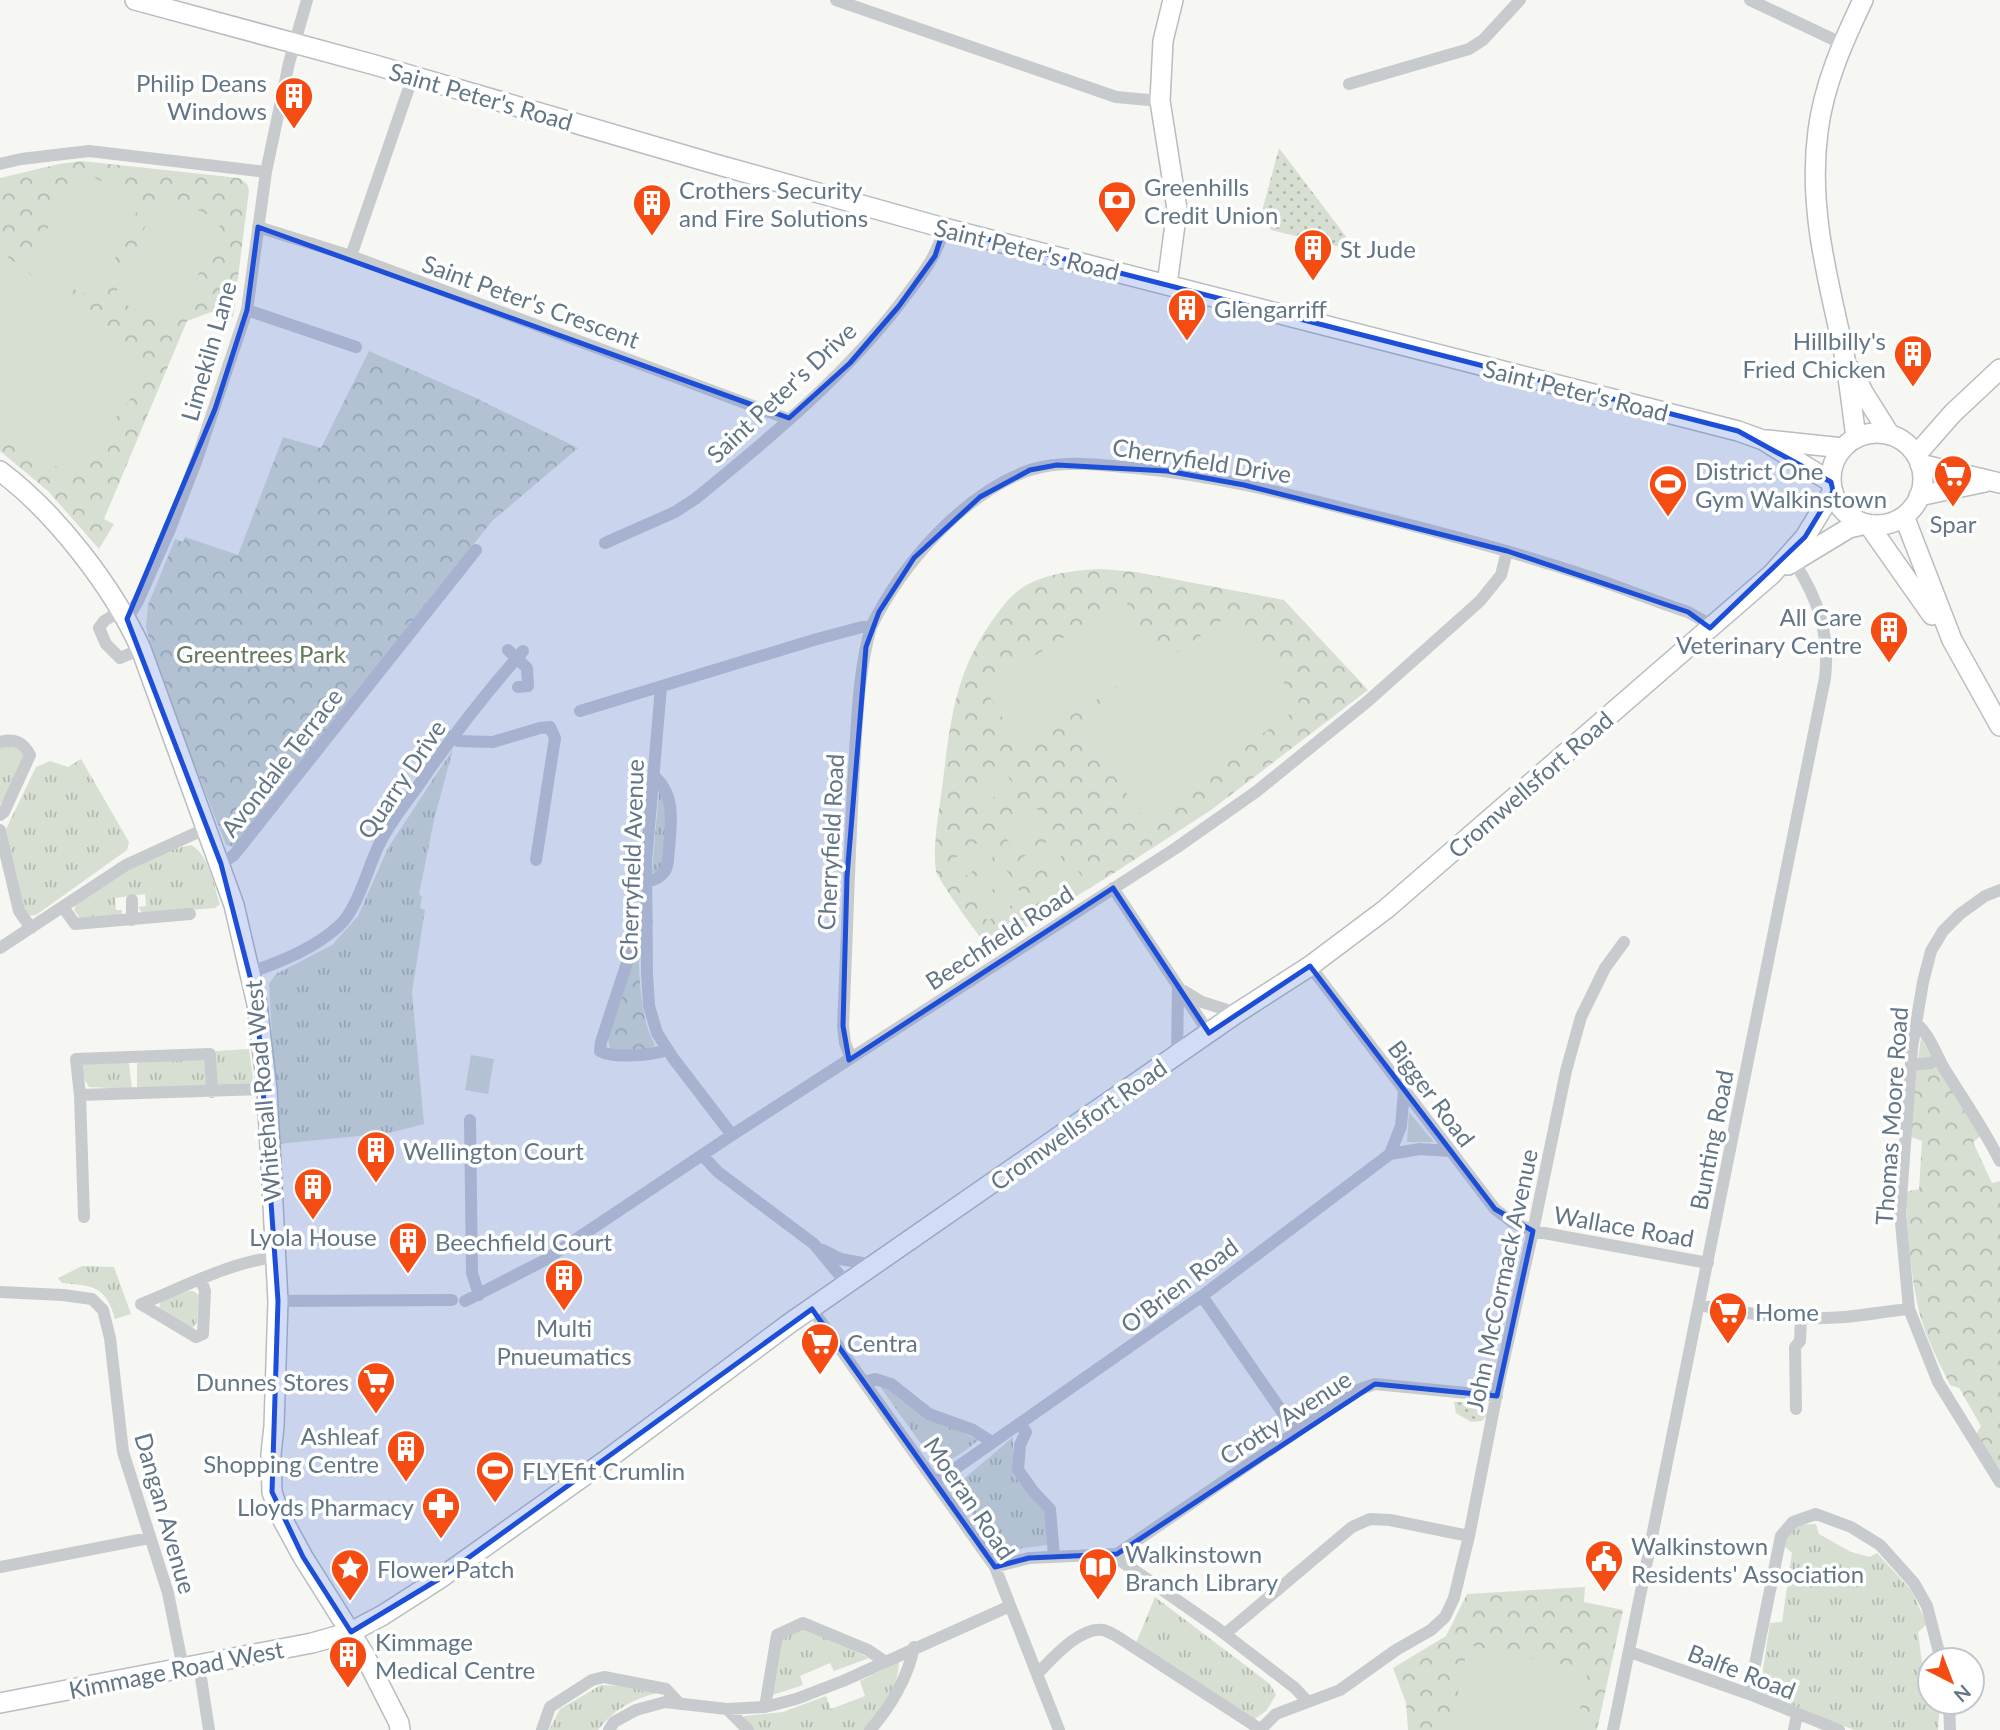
<svg xmlns="http://www.w3.org/2000/svg" width="2000" height="1730" font-family="Lato,sans-serif">
<style>
.grass{fill:url(#grass-tufts)}
.forest{fill:url(#forest-crowns)}
.garden{fill:url(#garden-dots)}
.pitch{fill:#d7dfd3}
.lines{fill:none;stroke-linecap:round;stroke-linejoin:round}
.secondary-casing{stroke:#b7bdc1;stroke-width:22}
.street{stroke:#c8cbce;stroke-width:12}
.secondary{stroke:#fff;stroke-width:19}
.marked{fill:#1d4ed8;fill-opacity:0.2;stroke:#1d4ed8;stroke-width:5;stroke-linejoin:round}
.labels{text-anchor:middle;dominant-baseline:central;stroke-width:7;stroke-linejoin:round;paint-order:stroke}
.poi-label{font-size:24px;fill:#627686;stroke:#fff;text-anchor:start}
.street-label{font-size:24px;fill:#627686;stroke:#fff}
.park-label{font-size:24px;fill:#63785e;stroke:#fff}
</style>
<defs>
<pattern id="grass-tufts" width="24" height="20" patternUnits="userSpaceOnUse" patternTransform="scale(1.75)"><rect width="24" height="20" fill="#d7dfd3"/><path d="M3 7l-1-3M5 7V3M7 7l1-3M15 17l-1-3M17 17v-4M19 17l1-3" fill="none" stroke="#b2b9b1"/></pattern>
<pattern id="forest-crowns" width="20" height="18" patternUnits="userSpaceOnUse" patternTransform="scale(1.75)"><rect width="20" height="18" fill="#d7dfd3"/><path d="M2 6a3 3 0 1 1 6 0M12 15a3 3 0 1 1 6 0" fill="none" stroke="#b2b9b1"/></pattern>
<pattern id="garden-dots" width="8" height="8" patternUnits="userSpaceOnUse" patternTransform="scale(1.75)"><rect width="8" height="8" fill="#d7dfd3"/><path d="M2 2h.1M6 6h.1" fill="none" stroke="#b2b9b1" stroke-width="1.8" stroke-linecap="round"/></pattern>
</defs>
<rect width="100%" height="100%" fill="#f6f6f2"/>
<!-- grass -->
<path class="grass" d="M 6,745 L 21,748 L 25,756 L 8,795 L 0,804 L 0,748 Z
M 453,749 L 434,820 L 419,894 L 422,897 L 420,908 L 425,910 L 412,992 L 424,1124 L 389,1133 L 278,1144 L 269,984 L 276,974 L 332,945 L 358,916 L 388,848 Z
M 81,759 L 129,842 L 127,850 L 36,915 L 26,916 L 6,829 L 36,767 L 50,761 L 68,767 Z
M 659,790 L 666,801 L 664,861 L 658,871 L 652,873 Z
M 191,845 C 209,854 214,886 220,904 L 215,908 L 143,914 L 138,907 L 146,906 L 145,894 L 115,898 L 116,910 L 122,910 L 121,915 L 80,918 L 74,910 L 76,904 C 111,881 149,853 191,845 Z
M 249,1049 L 254,1085 L 217,1086 L 216,1051 Z
M 201,1056 L 205,1061 L 206,1087 L 137,1088 L 137,1063 Z
M 85,1063 L 129,1063 L 132,1089 L 89,1087 L 83,1077 L 82,1065 Z
M 1409,1112 L 1434,1142 L 1407,1142 Z
M 82,1266 L 114,1267 L 131,1314 L 115,1319 C 106,1286 94,1286 62,1283 L 58,1278 Z
M 188,1291 L 193,1291 L 199,1295 L 197,1323 L 192,1329 L 159,1308 L 161,1300 Z
M 878,1384 L 882,1384 L 928,1418 L 979,1440 C 965,1450 949,1467 932,1459 Z
M 1013,1437 L 1013,1474 L 1029,1495 L 1045,1507 L 1047,1545 L 1000,1551 L 958,1494 L 959,1483 Z
M 1816,1524 L 1819,1534 L 1851,1552 L 1870,1557 L 1877,1553 L 1911,1590 L 1927,1624 L 1918,1632 L 1926,1694 L 1930,1696 L 1930,1702 L 1940,1702 L 1938,1730 L 1854,1730 L 1767,1695 L 1763,1691 L 1761,1682 L 1770,1623 L 1782,1622 L 1792,1553 L 1783,1545 L 1784,1539 L 1797,1525 Z
M 1155,1597 L 1270,1684 L 1276,1695 L 1266,1711 L 1253,1720 L 1136,1643 Z
M 794,1628 L 812,1630 L 869,1658 L 834,1671 L 830,1663 L 800,1676 L 803,1685 L 770,1696 L 779,1640 Z
M 899,1662 C 898,1690 883,1711 865,1730 L 754,1730 L 742,1721 L 744,1716 L 783,1712 L 826,1696 L 831,1709 L 865,1696 L 860,1681 Z
M 601,1685 L 635,1687 L 657,1693 C 633,1699 613,1710 598,1730 L 549,1730 L 560,1709 Z"/>
<!-- forest -->
<path class="forest" d="M 82,161 L 239,178 L 247,184 L 249,190 L 233,317 L 211,312 L 187,321 L 104,519 L 114,524 L 99,549 L 48,491 L 0,451 L 0,178 L 59,164 Z
M 369,351 L 476,398 L 578,448 L 492,521 L 240,841 L 232,847 L 226,845 L 169,701 L 170,697 L 157,662 L 154,660 L 146,627 L 148,605 L 175,539 L 183,542 L 185,537 L 238,555 L 283,437 L 321,448 Z
M 1102,569 L 1136,572 L 1284,600 L 1368,690 L 1211,810 L 1114,873 L 990,950 C 980,937 939,882 936,871 C 932,848 940,805 943,781 C 950,721 956,671 992,621 C 1001,608 1011,594 1025,586 C 1047,573 1077,570 1102,569 Z
M 638,944 C 640,976 639,1016 655,1045 C 644,1053 624,1052 610,1048 L 607,1036 Z
M 1921,1038 L 1945,1081 L 1982,1135 L 1973,1142 L 1992,1183 L 2000,1181 L 2000,1474 L 1975,1436 L 1981,1426 L 1959,1388 L 1950,1385 C 1939,1362 1927,1340 1920,1315 C 1910,1276 1908,1233 1905,1192 L 1919,1189 L 1922,1141 L 1911,1137 L 1914,1084 Z
M 1585,1587 L 1584,1602 L 1623,1610 L 1597,1730 L 1408,1730 L 1406,1703 L 1393,1668 L 1446,1636 L 1467,1594 Z"/>
<!-- garden -->
<path class="garden" d="M 1279,148 L 1357,251 L 1271,230 L 1261,215 Z
M 1454,1402 C 1468,1402 1482,1400 1487,1415 L 1482,1421 L 1471,1422 L 1456,1413 Z"/>
<!-- pitch -->
<path class="pitch" d="M 75,169 L 142,200 L 96,299 L 29,269 Z
M 160,193 L 222,221 L 175,327 L 113,299 Z
M 0,251 L 153,369 L 70,477 L 0,423 Z
M 1124,599 L 1162,659 L 1021,747 L 984,688 Z
M 1233,612 L 1301,706 L 1145,819 L 1077,725 Z
M 1002,767 L 1013,784 L 978,808 L 966,791 Z
M 1038,809 L 1050,826 L 1014,850 L 1003,833 Z
M 1055,836 L 1066,853 L 1030,877 L 1019,860 Z
M 985,838 L 996,855 L 961,879 L 949,862 Z
M 999,860 L 1011,877 L 974,902 L 963,885 Z
M 1072,863 L 1083,878 L 1047,903 L 1035,886 Z
M 1013,881 L 1024,897 L 988,921 L 977,905 Z
M 471,1055 L 494,1059 L 488,1094 L 465,1090 Z
M 1468,1645 L 1588,1670 L 1576,1730 L 1450,1730 Z"/>
<g class="lines">
<!-- secondary casing -->
<g class="secondary-casing">
<path id="secondary" d="M 135,0 L 375,65 L 715,164 L 944,228 L 1738,431 L 1763,440 L 1831,482
M 1167,285 L 1177,209 L 1160,101 L 1163,41 L 1173,0
M 1853,371 L 1863,392 L 1890,435
M1831 479a46 46 0 1 1 92 0a46 46 0 1 1-92 0Z
M 1856,438 C 1852,408 1849,378 1843,348 C 1827,276 1808,206 1818,131 C 1824,84 1843,42 1863,0
M 1767,440 L 1843,448
M 1916,455 L 1953,413 L 2000,369
M 1920,464 L 2000,483
M 0,471 C 55,512 113,587 141,649 L 234,905 L 257,1004 L 267,1089 L 278,1301 L 274,1426 L 271,1454 L 272,1492 L 279,1513 L 303,1557 L 364,1654 L 399,1723 L 400,1730
M 1919,496 L 1985,482
M 1904,516 L 1952,640 L 2000,726
M 1868,524 L 1932,615
M 1788,565 L 1849,528 L 1866,524
M 0,1703 L 312,1643 L 351,1632 L 383,1615 L 439,1579 L 605,1461 L 790,1323 L 1237,1013 L 1310,966 L 1386,909 L 1772,574 L 1805,537 L 1833,491"/>
</g>
<!-- street -->
<path class="street" d="M 836,0 L 1116,97 L 1160,101
M 1750,0 L 1843,44
M 1349,84 L 1469,49 L 1483,40 L 1520,0
M 0,164 L 21,159 L 89,151 L 266,172
M 258,227 L 351,256 L 788,419
M 351,256 L 413,76
M 247,310 L 356,347
M 605,543 L 675,512 L 695,499 C 771,437 850,372 908,293 C 924,272 938,254 944,228
M 122,610 L 104,621 L 99,628 L 106,644 L 120,658 L 141,649
M 127,619 L 138,601 L 170,529 L 197,459 L 247,310 L 266,172 L 289,63 L 307,0
M 508,650 L 527,668 L 528,686 L 518,687
M 661,687 L 646,862 L 647,974 L 649,1006 L 657,1033 L 673,1058 L 732,1135
M 580,711 L 817,639 L 862,627 L 871,627 C 901,566 963,493 1030,470 C 1063,459 1101,465 1135,468 C 1211,475 1285,493 1358,512 C 1432,530 1505,549 1578,573 C 1615,585 1651,600 1688,612 L 1704,621 L 1710,628
M 452,736 L 458,741 L 493,742 L 540,728 L 550,727 L 555,738 L 536,860
M 0,742 C 15,738 23,742 30,755 L 4,812 L 0,815
M 0,830 L 19,911 L 31,928
M 221,864 L 234,855 L 476,550
M 646,882 C 654,880 660,878 665,871 C 669,865 668,856 669,849 C 671,823 676,795 654,776
M 1113,888 L 1209,1033
M 2000,890 L 1985,896 L 1960,914 L 1943,931 L 1931,951 L 1923,982 L 1912,1048 L 1900,1212 L 1909,1309 L 1938,1382 L 2000,1482
M 63,907 L 75,924 L 190,914
M 132,920 L 132,900
M 647,922 L 638,929 L 601,1042 L 600,1051 C 614,1059 652,1055 667,1050
M 0,948 L 126,865 L 207,828
M 1310,966 L 1495,1209 L 1512,1222 L 1533,1231 L 1708,1263
M 251,972 C 283,961 315,948 340,925 C 360,905 368,864 382,839 C 392,820 406,803 418,786 C 450,739 485,694 523,651
M 1184,991 L 1202,1002 L 1237,1013
M 1916,1023 C 1930,1035 1936,1055 1945,1070 C 1964,1100 1984,1129 2000,1161
M 1177,1056 L 1178,987
M 851,1058 L 845,1043 L 843,1026 C 847,941 849,855 854,770 C 857,723 858,673 871,627
M 1911,1065 L 1931,1063 L 1939,1059
M 80,1095 L 267,1089
M 470,1120 L 472,1273 L 479,1295
M 1390,1154 L 1420,1149 L 1450,1151
M 703,1156 L 718,1172 L 814,1244 L 847,1284
M 84,1217 L 80,1095 L 76,1059 L 210,1054 L 212,1092
M 823,1250 L 841,1259 L 872,1265
M 201,1280 L 205,1291 L 203,1334 L 196,1337 L 141,1304 C 184,1287 230,1262 276,1257
M 0,1292 L 63,1295 L 92,1299 L 103,1310 L 110,1338 L 123,1452 L 168,1593 L 183,1668
M 1202,1296 L 1296,1432
M 278,1301 L 452,1300
M 465,1301 L 545,1260 L 732,1135 L 1176,848 L 1257,791 L 1368,701 L 1480,601 L 1501,575 L 1507,551
M 1699,1305 C 1747,1314 1797,1321 1845,1317 C 1866,1315 1888,1311 1909,1309
M 812,1309 L 995,1567 L 1059,1730
M 864,1382 L 875,1379 L 891,1384 L 929,1414 L 973,1430 L 992,1442
M 1796,1409 L 1795,1347 L 1800,1341 L 1801,1317
M 1020,1424 L 1026,1432 L 1020,1445 L 1018,1470 L 1033,1491 L 1050,1509 L 1054,1556
M 936,1482 L 1202,1296 L 1390,1154 L 1401,1126 L 1404,1091
M 1117,1554 L 1358,1390 L 1375,1384 L 1497,1396
M 1117,1554 L 1121,1561 L 1217,1628 L 1295,1688 L 1307,1701
M 0,1567 L 149,1538
M 995,1567 L 1029,1558 L 1117,1554
M 1225,1634 L 1352,1527 L 1370,1519 L 1390,1520 L 1469,1536
M 1630,1652 L 1749,1694 L 1839,1730
M 199,1665 L 209,1730
M 1037,1674 C 1051,1660 1080,1626 1103,1630 C 1108,1631 1114,1635 1118,1637 L 1260,1729
M 1749,1694 L 1781,1536 L 1793,1522 L 1816,1514 L 1851,1527 L 1880,1545 L 1914,1583 L 1927,1606 L 1941,1660
M 1949,1702 L 1950,1730
M 765,1707 L 777,1635 L 803,1623 L 868,1650 L 884,1661
M 727,1709 L 748,1730
M 542,1730 L 550,1707 L 592,1680 L 604,1677 L 666,1689 L 680,1704
M 609,1730 L 614,1722 L 636,1710 L 665,1702 L 727,1709 L 765,1707 L 796,1699 L 843,1681 L 1010,1606
M 870,1730 C 890,1708 908,1677 914,1647
M 1260,1730 L 1276,1714 L 1340,1690 L 1396,1650 L 1431,1630 L 1445,1617 L 1454,1598 L 1469,1536 L 1500,1377 L 1533,1231 L 1566,1071 L 1581,1017 L 1605,968 L 1624,942
M 1613,1730 L 1825,678 C 1830,634 1818,598 1794,562
M 1794,1730 L 1797,1714"/>
<!-- secondary -->
<use href="#secondary" class="secondary"/>
</g>
<!-- marked area -->
<path class="marked" d="M 258,227 L 789,418 L 850,363 L 899,306 L 935,256 L 944,228 L 1738,431 L 1831,482 L 1833,491 L 1805,537 L 1710,628 L 1688,612 L 1507,551 L 1244,485 L 1167,471 L 1057,465 L 1030,470 L 980,497 L 914,558 L 879,612 L 866,647 L 847,877 L 843,1026 L 849,1060 L 1113,888 L 1209,1033 L 1310,966 L 1495,1209 L 1533,1231 L 1497,1396 L 1375,1384 L 1117,1554 L 1029,1558 L 995,1567 L 812,1309 L 439,1579 L 351,1632 L 303,1557 L 272,1492 L 278,1301 L 257,1004 L 221,864 L 127,619 L 215,409 L 247,310 Z"/>
<!-- icons -->
<defs>
<g id="building-pin" transform="scale(2.0125)"><path d="M0 17L-7.5 6A9.5 9.5 0 1 1 7.5 6Z" fill="#f54c14" stroke="#fff"/><path d="M-4-6H4V6H1V3H-1V6H-4ZM-2.5-4.3h1.7v1.8h-1.7ZM.8-4.3h1.7v1.8H.8ZM-2.5-1h1.7V.8h-1.7ZM.8-1h1.7V.8H.8Z" fill="#fff"/></g>
<g id="bank-pin" transform="scale(2.0125)"><path d="M0 17L-7.5 6A9.5 9.5 0 1 1 7.5 6Z" fill="#f54c14" stroke="#fff"/><path d="M-6-4H6V4H-6ZM0-2.3a2.3 2.3 0 1 0 0 4.6a2.3 2.3 0 1 0 0-4.6Z" fill="#fff"/></g>
<g id="supermarket-pin" transform="scale(2.0125)"><path d="M0 17L-7.5 6A9.5 9.5 0 1 1 7.5 6Z" fill="#f54c14" stroke="#fff"/><path d="M-6-5.5h2.5l.6 2H6L4.5 2H-2.5L-4.4-4H-6ZM-1.5 3.2a1.3 1.3 0 1 0 .1 0ZM3 3.2a1.3 1.3 0 1 0 .1 0Z" fill="#fff"/></g>
<g id="stadium-pin" transform="scale(2.0125)"><path d="M0 17L-7.5 6A9.5 9.5 0 1 1 7.5 6Z" fill="#f54c14" stroke="#fff"/><path d="M0-5a6.5 5 0 1 0 0 10a6.5 5 0 1 0 0-10ZM-3.5-1.8h7v3.6h-7Z" fill="#fff"/></g>
<g id="pharmacy-pin" transform="scale(2.0125)"><path d="M0 17L-7.5 6A9.5 9.5 0 1 1 7.5 6Z" fill="#f54c14" stroke="#fff"/><path d="M-2-6h4v4h4v4h-4v4h-4v-4h-4v-4h4Z" fill="#fff"/></g>
<g id="civic-pin" transform="scale(2.0125)"><path d="M0 17L-7.5 6A9.5 9.5 0 1 1 7.5 6Z" fill="#f54c14" stroke="#fff"/><path d="M-.6-6.5H3V-4.5H.6V-3L4-1V1h2V6H-6V1h2V-1L-.6-3ZM-1.2 2.5V6h2.4V2.5Z" fill="#fff"/></g>
<g id="library-pin" transform="scale(2.0125)"><path d="M0 17L-7.5 6A9.5 9.5 0 1 1 7.5 6Z" fill="#f54c14" stroke="#fff"/><path d="M-6-4Q-3-5.5-.7-3.5V5Q-3 3-6 4ZM6-4Q3-5.5 .7-3.5V5Q3 3 6 4Z" fill="#fff"/></g>
<g id="sight-pin" transform="scale(2.0125)"><path d="M0 17L-7.5 6A9.5 9.5 0 1 1 7.5 6Z" fill="#f54c14" stroke="#fff"/><path d="M0-6L1.8-2.2L6-1.7L2.9 1.2L3.7 5.4L0 3.3L-3.7 5.4L-2.9 1.2L-6-1.7L-1.8-2.2Z" fill="#fff"/></g>
</defs>
<g fill-rule="evenodd">
<use href="#building-pin" x="294" y="96"/>
<use href="#bank-pin" x="1117" y="200"/>
<use href="#building-pin" x="652" y="203"/>
<use href="#building-pin" x="1313" y="248"/>
<use href="#building-pin" x="1187" y="308"/>
<use href="#building-pin" x="1913" y="354"/>
<use href="#supermarket-pin" x="1953" y="474"/>
<use href="#stadium-pin" x="1668" y="484"/>
<use href="#building-pin" x="1889" y="630"/>
<use href="#building-pin" x="376" y="1150"/>
<use href="#building-pin" x="313" y="1187"/>
<use href="#building-pin" x="408" y="1241"/>
<use href="#building-pin" x="564" y="1278"/>
<use href="#supermarket-pin" x="1728" y="1311"/>
<use href="#supermarket-pin" x="820" y="1342"/>
<use href="#supermarket-pin" x="376" y="1381"/>
<use href="#building-pin" x="406" y="1449"/>
<use href="#stadium-pin" x="495" y="1470"/>
<use href="#pharmacy-pin" x="441" y="1506"/>
<use href="#civic-pin" x="1604" y="1559"/>
<use href="#library-pin" x="1098" y="1567"/>
<use href="#sight-pin" x="350" y="1568"/>
<use href="#building-pin" x="348" y="1655"/>
</g>
<g class="labels">
<!-- poi labels -->
<g class="poi-label">
<text x="267" y="82" text-anchor="end">Philip Deans<tspan x="267" dy="28">Windows</tspan></text>
<text x="1144" y="186">Greenhills<tspan x="1144" dy="28">Credit Union</tspan></text>
<text x="679" y="189">Crothers Security<tspan x="679" dy="28">and Fire Solutions</tspan></text>
<text x="1340" y="248">St Jude</text>
<text x="1214" y="308">Glengarriff</text>
<text x="1886" y="340" text-anchor="end">Hillbilly's<tspan x="1886" dy="28">Fried Chicken</tspan></text>
<text x="1695" y="470">District One<tspan x="1695" dy="28">Gym Walkinstown</tspan></text>
<text x="1953" y="523" text-anchor="middle">Spar</text>
<text x="1862" y="616" text-anchor="end">All Care<tspan x="1862" dy="28">Veterinary Centre</tspan></text>
<text x="403" y="1150">Wellington Court</text>
<text x="313" y="1236" text-anchor="middle">Lyola House</text>
<text x="435" y="1241">Beechfield Court</text>
<text x="1755" y="1311">Home</text>
<text x="564" y="1327" text-anchor="middle">Multi<tspan x="564" dy="28">Pnueumatics</tspan></text>
<text x="847" y="1342">Centra</text>
<text x="349" y="1381" text-anchor="end">Dunnes Stores</text>
<text x="379" y="1435" text-anchor="end">Ashleaf<tspan x="379" dy="28">Shopping Centre</tspan></text>
<text x="522" y="1470">FLYEfit Crumlin</text>
<text x="414" y="1506" text-anchor="end">Lloyds Pharmacy</text>
<text x="1631" y="1545">Walkinstown<tspan x="1631" dy="28">Residents' Association</tspan></text>
<text x="1125" y="1553">Walkinstown<tspan x="1125" dy="28">Branch Library</tspan></text>
<text x="377" y="1568">Flower Patch</text>
<text x="375" y="1641">Kimmage<tspan x="375" dy="28">Medical Centre</tspan></text>
</g>
<!-- street labels -->
<g class="street-label">
<text transform="translate(481 96) rotate(16)">Saint Peter's Road</text>
<text transform="translate(1027 249) rotate(14)">Saint Peter's Road</text>
<text transform="translate(531 301) rotate(20)">Saint Peter's Crescent</text>
<text transform="translate(208 351) rotate(-74)">Limekiln Lane</text>
<text transform="translate(1576 390) rotate(14)">Saint Peter's Road</text>
<text transform="translate(781 392) rotate(-43)">Saint Peter's Drive</text>
<text transform="translate(1202 460) rotate(9)">Cherryfield Drive</text>
<text transform="translate(281 762) rotate(-52)">Avondale Terrace</text>
<text transform="translate(401 779) rotate(-56)">Quarry Drive</text>
<text transform="translate(1530 784) rotate(-41)">Cromwellsfort Road</text>
<text transform="translate(830 842) rotate(-87)">Cherryfield Road</text>
<text transform="translate(631 860) rotate(-88)">Cherryfield Avenue</text>
<text transform="translate(999 937) rotate(-33)">Beechfield Road</text>
<text transform="translate(262 1091) rotate(-95)">Whitehall Road West</text>
<text transform="translate(1432 1093) rotate(53)">Bigger Road</text>
<text transform="translate(1891 1116) rotate(-86)">Thomas Moore Road</text>
<text transform="translate(1078 1124) rotate(-35)">Cromwellsfort Road</text>
<text transform="translate(1711 1140) rotate(-79)">Bunting Road</text>
<text transform="translate(1624 1226) rotate(10)">Wallace Road</text>
<text transform="translate(1501 1280) rotate(-78)">John McCormack Avenue</text>
<text transform="translate(1179 1285) rotate(-37)">O'Brien Road</text>
<text transform="translate(1285 1417) rotate(-33)">Crotty Avenue</text>
<text transform="translate(970 1498) rotate(56)">Moeran Road</text>
<text transform="translate(166 1513) rotate(74)">Dangan Avenue</text>
<text transform="translate(176 1669) rotate(-11)">Kimmage Road West</text>
<text transform="translate(1742 1671) rotate(21)">Balfe Road</text>
</g>
<!-- park labels -->
<g class="park-label">
<text x="261" y="653">Greentrees Park</text>
</g>
</g>
<!-- north arrow -->
<g transform="translate(1951 1681) rotate(138)"><circle r="33" fill="#ffffff" stroke="#c0c8cf" stroke-width="2"/>
<path d="M0-5L12 26L0 18L-12 26Z" fill="#f54c14"/>
<text y="-10" font-size="19" font-weight="bold" text-anchor="middle" fill="#627686">N</text>
</g>
</svg>
